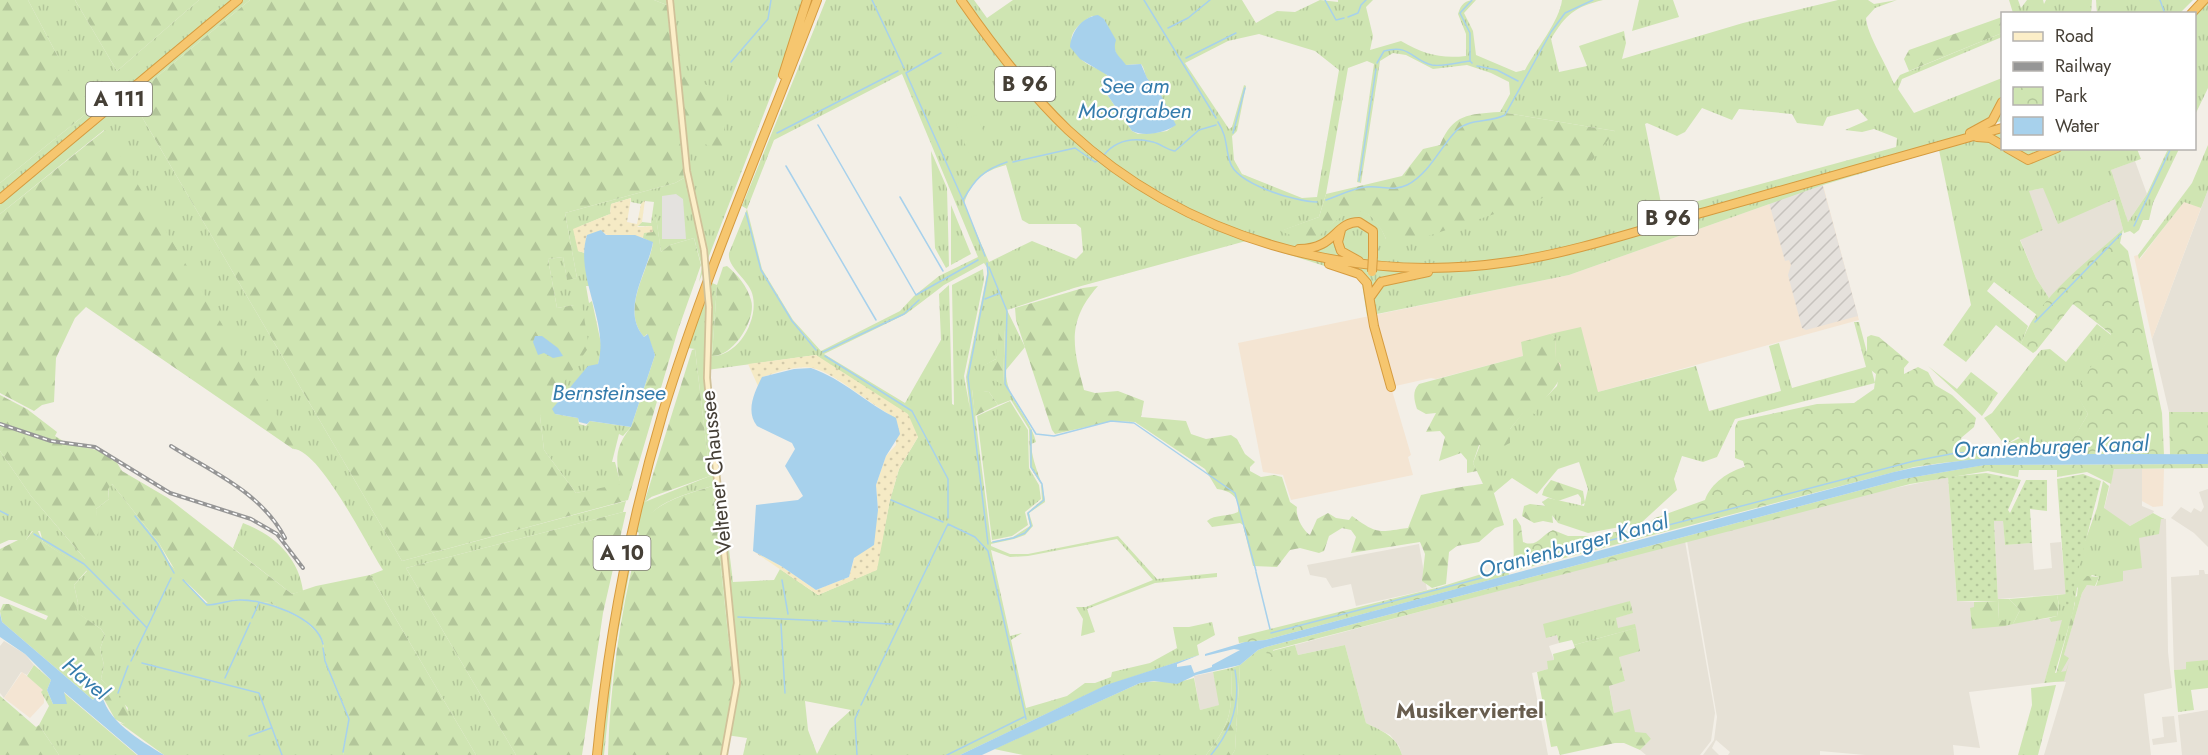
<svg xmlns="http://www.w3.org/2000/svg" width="2208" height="755" font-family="Jost,sans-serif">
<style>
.residential{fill:#e6e1d6}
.commercial{fill:#f4e5d3}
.industrial{fill:url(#industrial-furrows)}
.grass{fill:url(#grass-tufts);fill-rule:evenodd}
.forest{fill:url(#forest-firs)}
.sand{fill:url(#sand-dots)}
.park{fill:url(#park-crowns)}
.garden{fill:url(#garden-dots)}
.pitch{fill:#cfe5b2}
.parking{fill:#e4e2df}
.water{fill:#a7d1ec}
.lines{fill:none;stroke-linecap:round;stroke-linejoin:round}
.stream{stroke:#a7d1ec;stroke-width:1.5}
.secondary-casing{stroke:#d0c199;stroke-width:8}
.highway-casing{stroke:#d59b3f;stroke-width:10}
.secondary{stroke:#fceec8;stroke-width:4.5}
.highway{stroke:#f6c66f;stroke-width:8}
.rail-casing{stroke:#969696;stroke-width:4}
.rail{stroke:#fff;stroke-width:1.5;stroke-dasharray:4.5;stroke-linecap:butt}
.secondary-bridge-casing{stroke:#d0c199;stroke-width:8;stroke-linecap:butt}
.highway-bridge-casing{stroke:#d59b3f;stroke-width:10;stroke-linecap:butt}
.secondary-bridge{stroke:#fceec8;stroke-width:4.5}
.highway-bridge{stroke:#f6c66f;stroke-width:8}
.labels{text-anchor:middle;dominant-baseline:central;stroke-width:4.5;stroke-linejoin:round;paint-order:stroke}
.shield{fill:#fff;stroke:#7d7972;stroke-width:1.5}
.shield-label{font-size:20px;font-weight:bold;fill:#453f36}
.street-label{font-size:21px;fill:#453f36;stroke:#fff}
.water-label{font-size:22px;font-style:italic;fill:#357cac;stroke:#fff}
.neighbourhood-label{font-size:22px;font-weight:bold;fill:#685d4e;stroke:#fff}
</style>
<defs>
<pattern id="industrial-furrows" width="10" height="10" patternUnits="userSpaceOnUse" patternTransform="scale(1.5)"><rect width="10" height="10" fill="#e5e1dc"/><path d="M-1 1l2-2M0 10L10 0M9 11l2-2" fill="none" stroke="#c6c2bd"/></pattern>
<pattern id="grass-tufts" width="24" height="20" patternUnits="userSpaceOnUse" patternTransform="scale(1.5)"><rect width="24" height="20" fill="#cfe5b2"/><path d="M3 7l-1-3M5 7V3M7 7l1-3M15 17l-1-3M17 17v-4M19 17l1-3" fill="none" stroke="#b3c69a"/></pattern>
<pattern id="forest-firs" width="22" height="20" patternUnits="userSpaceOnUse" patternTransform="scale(1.5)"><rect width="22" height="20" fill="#cfe5b2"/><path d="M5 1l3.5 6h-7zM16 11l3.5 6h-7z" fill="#b3c69a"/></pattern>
<pattern id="sand-dots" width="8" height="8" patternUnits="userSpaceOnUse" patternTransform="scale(1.5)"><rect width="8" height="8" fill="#f5eac5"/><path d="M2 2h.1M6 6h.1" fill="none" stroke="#d3caaa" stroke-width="1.8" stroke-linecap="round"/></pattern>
<pattern id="park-crowns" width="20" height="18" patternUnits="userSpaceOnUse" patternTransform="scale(1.5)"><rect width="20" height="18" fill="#cfe5b2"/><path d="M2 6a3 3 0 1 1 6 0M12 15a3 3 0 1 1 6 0" fill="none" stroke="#b3c69a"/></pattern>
<pattern id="garden-dots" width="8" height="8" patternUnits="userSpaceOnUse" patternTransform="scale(1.5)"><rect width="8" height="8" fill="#cfe5b2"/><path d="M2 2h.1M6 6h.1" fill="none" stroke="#b3c69a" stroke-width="1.8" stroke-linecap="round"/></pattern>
</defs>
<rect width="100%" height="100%" fill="#f3efe7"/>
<!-- residential -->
<path class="residential" d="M 2135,161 L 2147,194 L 2128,222 L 2111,170 Z
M 2043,188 L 2115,199 L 2123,229 L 2049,298 L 2036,278 L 2020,239 L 2043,230 L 2028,191 Z
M 2208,190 L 2208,412 L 2169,412 L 2152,339 Z
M 2114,469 L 2142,469 L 2142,506 L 2154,511 L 2153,513 L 2130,526 L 2104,509 Z
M 1948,477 L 1957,601 L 1974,602 L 1974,608 L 1970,608 L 1972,629 L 2049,618 L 2051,622 L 2063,619 L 2044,683 L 1969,692 L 1980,748 L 1953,745 L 1954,755 L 1865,755 L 1820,751 L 1820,755 L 1728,755 L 1730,752 L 1716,740 L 1712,748 L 1719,755 L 1703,755 L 1714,740 L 1717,717 L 1687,541 L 1847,498 Z
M 2208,489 L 2208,562 L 2208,547 L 2194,533 L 2171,518 L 2181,507 L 2191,513 L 2194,508 L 2201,512 L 2204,507 L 2199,492 Z
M 2161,518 L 2166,519 L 2168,652 L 2172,688 L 2144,694 L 2151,755 L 2044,755 L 2066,682 L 2056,682 L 2082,593 L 2087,585 L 2096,586 L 2123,571 L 2139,538 Z
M 2003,520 L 2005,545 L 2032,543 L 2034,570 L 2052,568 L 2050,543 L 2061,542 L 2066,594 L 1998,599 L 1994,521 Z
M 1685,541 L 1715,713 L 1711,741 L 1700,755 L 1646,755 L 1640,750 L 1651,739 L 1635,733 L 1624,712 L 1614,713 L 1609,685 L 1625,681 L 1619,657 L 1615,618 L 1632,613 L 1630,601 L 1557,635 L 1559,643 L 1549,646 L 1554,660 L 1549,669 L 1532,673 L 1548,755 L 1402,755 L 1399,746 L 1390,735 L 1366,723 L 1345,645 L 1298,655 L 1295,645 Z
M 1419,544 L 1427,590 L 1356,606 L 1351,584 L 1332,588 L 1326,578 L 1310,575 L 1307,565 Z
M 2199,570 L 2204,570 L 2205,574 L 2208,574 L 2208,667 L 2174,670 L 2171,577 L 2199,575 Z
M 4,641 L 25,654 L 34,665 L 27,675 L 21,672 L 4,698 L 0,693 L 0,646 Z
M 1213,672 L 1220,705 L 1200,710 L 1194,676 Z
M 2208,710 L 2208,755 L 2182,755 L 2178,715 Z
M 2174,716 L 2177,742 L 2153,745 L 2152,739 L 2164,737 L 2162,717 Z"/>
<!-- commercial -->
<path class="commercial" d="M 1823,185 L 1859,320 L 1598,392 L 1521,342 L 1523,356 L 1436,379 L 1431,378 L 1391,387 L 1411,455 L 1408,457 L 1413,475 L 1291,500 L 1283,475 L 1263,472 L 1238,343 L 1569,275 Z
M 2184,201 L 2201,208 L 2152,339 L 2134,256 L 2138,255 L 2140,259 Z
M 2142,469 L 2164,469 L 2163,506 L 2153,507 L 2142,501 Z
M 22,672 L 44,690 L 44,703 L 30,718 L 4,698 Z"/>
<!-- industrial -->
<path class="industrial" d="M 1822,183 L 1858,316 L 1806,330 L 1802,328 L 1788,275 L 1791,265 L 1789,260 L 1785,261 L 1768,199 Z"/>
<!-- grass -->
<path class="grass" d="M 28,0 L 75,0 L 117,71 L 199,0 L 250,0 L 125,103 L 126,110 L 135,105 L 402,561 L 626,501 L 623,512 L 406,568 L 516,755 L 476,755 L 370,575 L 383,570 C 367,546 320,449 293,449 L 295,447 L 104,130 L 0,214 L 0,183 L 92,109 L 57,55 Z
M 654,0 L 805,0 L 783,64 L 699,282 L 702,267 L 694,238 L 670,245 L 661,252 L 656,217 L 651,223 L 654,202 L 645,201 L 641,204 L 631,202 L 631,198 L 611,204 L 610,214 L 581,226 L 578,251 L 585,253 L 590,286 L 586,286 L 589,303 L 592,301 L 602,348 L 598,364 L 555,414 L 578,418 L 579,424 L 586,426 L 590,421 L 631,427 L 623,436 L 619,434 L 612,462 L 615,462 L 621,485 L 576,493 L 544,450 L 540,416 L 575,305 L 557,308 L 548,259 L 563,257 L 567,279 L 577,278 L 565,213 L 675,183 L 684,178 L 667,5 Z
M 826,0 L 974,0 L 987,18 L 1013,0 L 1242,0 L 1256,23 L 1277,11 L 1295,12 L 1320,0 L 1338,2 L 1338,0 L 1373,0 L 1366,7 L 1373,36 L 1370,50 L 1401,41 C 1424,54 1440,59 1466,56 L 1466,34 L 1458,14 C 1461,4 1465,0 1476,0 L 1464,13 L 1473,31 L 1476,55 L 1516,72 L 1525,70 C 1535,51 1560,20 1562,0 L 1603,0 C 1575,7 1566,14 1551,39 L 1559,72 L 1587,66 L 1579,46 L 1624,31 L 1626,43 L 1622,59 L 1743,23 L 1838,0 L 1868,0 L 1874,4 L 1897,0 L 1875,8 L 1866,18 C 1867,35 1887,65 1894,84 L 1900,75 L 2002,33 L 2002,37 L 1902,79 L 1898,89 L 1914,113 L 2002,78 L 2002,121 L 1979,127 L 1990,135 L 2002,132 L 2002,148 L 2137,149 L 2141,159 L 2111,170 L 2128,222 L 2147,194 L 2168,149 L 2179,149 L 2153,203 L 2149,220 L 2143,220 L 2139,230 L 2134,234 L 2130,231 L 2124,233 L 2115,199 L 2058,224 L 2043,188 L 2029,191 L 2043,230 L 2020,240 L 2036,278 L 2049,298 L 2037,315 L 1994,282 L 1987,291 L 2028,326 L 2021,344 L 1996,325 L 1966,362 L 1943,345 L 1971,305 L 1939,150 L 1823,185 L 1569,275 L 1367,316 L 1362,284 L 1356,276 L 1246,241 L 1074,288 L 1007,310 L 1025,347 L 1006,370 C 1005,398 1030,417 1036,442 L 1031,444 C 1033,468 1043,479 1045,502 L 1029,513 L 1033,526 L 1025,535 L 1014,539 L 991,544 L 991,546 L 1010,554 L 1028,554 L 1118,536 L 1157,579 L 1217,573 L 1217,577 L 1155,583 L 1087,609 L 1095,632 L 1081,636 L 1083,619 L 1076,607 L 1086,607 L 1153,580 L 1117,539 L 1028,556 L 1010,557 L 991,550 L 1010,636 L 1022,633 L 1011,640 L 1026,708 L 1067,696 L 1085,683 L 1095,683 L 1111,677 L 1112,672 L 1150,663 L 1177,648 L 1173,627 L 1189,627 L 1212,622 L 1215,635 L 1197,645 L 1199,655 L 1105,686 L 960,755 L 743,755 L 747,738 L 726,735 L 734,690 L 712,486 C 685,495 648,502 640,533 L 637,532 L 615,649 L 604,755 L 600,755 L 618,622 L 642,503 L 710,476 L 695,349 L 688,348 L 712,283 L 717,285 L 712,356 L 708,356 C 736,359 758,323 753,297 C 751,280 727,269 729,253 L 747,209 L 742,206 ZM 1092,16 L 1104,19 L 1117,56 L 1125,65 L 1141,64 C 1145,69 1144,73 1147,78 C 1157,93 1168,107 1175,125 L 1167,131 L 1154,133 L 1138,134 L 1132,131 L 1104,90 L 1109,81 L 1107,75 C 1100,68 1089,67 1082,60 C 1063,42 1071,28 1092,16 ZM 1259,34 L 1315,51 L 1339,70 L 1317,197 L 1302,198 L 1242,174 L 1234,160 L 1232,136 L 1237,131 L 1246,86 L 1244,85 L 1232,127 L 1229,129 L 1185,63 L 1228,41 ZM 1393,53 L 1406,55 L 1433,69 L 1467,65 L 1491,73 L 1509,82 L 1510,94 L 1500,112 L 1615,131 L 1386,239 C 1378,219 1364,202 1340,216 C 1336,219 1333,224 1329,225 C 1315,230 1296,229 1281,231 L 1319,217 L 1326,194 L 1348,68 L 1367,61 L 1374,64 L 1357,182 L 1361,183 L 1380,61 ZM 902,74 L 978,257 L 939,276 L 914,296 L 900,311 L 821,351 L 793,320 L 762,269 L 747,209 L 774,140 ZM 1702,108 L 1732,120 L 1739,109 L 1792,114 L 1797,123 L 1823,126 L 1827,117 L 1858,109 L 1868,120 L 1845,130 L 1862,132 L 1874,129 L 1897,138 L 1896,147 L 1665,210 L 1662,208 L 1645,124 L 1647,123 L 1677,136 L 1685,132 ZM 1006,165 L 1022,220 L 1029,224 L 1076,224 L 1081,228 L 1083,252 L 1076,259 L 1032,241 L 989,262 L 964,204 C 971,181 983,171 1006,165 ZM 984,263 L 988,269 L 966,377 L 970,409 L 964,376 L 984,280 L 983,269 L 952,285 L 954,405 L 952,404 L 949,285 L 939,294 L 941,340 L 905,403 L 824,354 L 906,314 L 944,285 ZM 1005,328 L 1003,384 L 1002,384 L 985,365 L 996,359 ZM 816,355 L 918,437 L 899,469 L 890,500 L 876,570 L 818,595 L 780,569 L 774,580 L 733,582 L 707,370 ZM 972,390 L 989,392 L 998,405 L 1011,400 L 1029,429 L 1030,467 L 1041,484 L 1042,500 L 1027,513 L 1030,526 L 1013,537 L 991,542 ZM 805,701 L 851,710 L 830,729 L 817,754 L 808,730 Z
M 1639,0 L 1673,0 L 1679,17 L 1632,31 Z
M 2009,0 L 2018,0 L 2021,8 L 2027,0 L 2043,0 L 2044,4 L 2046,0 L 2092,0 L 2091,13 L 2013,13 Z
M 2096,0 L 2193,0 L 2180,13 L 2097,13 Z
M 2208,2 L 2208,88 L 2195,115 L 2195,16 Z
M 2208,145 L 2208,190 L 2201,208 L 2184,202 L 2139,259 L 2138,255 L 2192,183 Z
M 931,151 L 947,188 L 949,266 L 946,268 L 935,248 Z
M 951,205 L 971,254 L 951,265 Z
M 1854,322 L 1859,322 L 1875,383 L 1735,419 L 1717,457 L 1703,462 L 1682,456 L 1674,479 L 1677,490 L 1641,523 L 1588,533 L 1558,523 L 1542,502 L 1548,498 L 1584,506 L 1588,489 L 1579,462 L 1558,469 L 1537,494 L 1512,478 L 1494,493 L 1483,484 L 1473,463 L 1480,445 L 1510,429 L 1524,411 L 1535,413 L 1539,404 L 1557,386 L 1561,365 L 1555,358 L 1556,338 L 1550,334 L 1581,327 L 1598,392 L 1696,366 L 1709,411 L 1781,391 L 1769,346 L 1779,343 L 1792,388 L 1866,367 Z
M 2097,324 L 2111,335 L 2076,393 L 2088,414 L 2073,440 L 2029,443 L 2018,437 L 2005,445 L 1984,418 L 1992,413 L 2041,350 L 2050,349 L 2066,362 Z
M 1928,366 L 1957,389 L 1971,372 L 1998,393 L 1982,416 Z
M 1010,401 L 1028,430 L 1029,468 L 1039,485 L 1041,499 L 1025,512 L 1028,525 L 1012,536 L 992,540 L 977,416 Z
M 0,451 L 31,496 L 85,559 C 94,543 97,527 96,509 L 109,499 L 108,486 L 112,484 L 159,543 L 170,564 L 205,603 L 238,599 L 270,603 L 302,619 L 318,633 L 323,641 L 325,660 L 349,718 L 343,755 L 164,755 L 120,723 L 124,724 L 128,708 L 101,679 L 104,665 L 100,649 L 105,635 L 101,629 L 74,611 L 78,603 L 74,585 L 87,571 L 43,542 L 40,531 L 32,531 L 26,540 L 9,540 L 0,544 Z
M 2103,481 L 2109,486 L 2104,508 L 2130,526 L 2153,513 L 2164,519 L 2161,519 L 2159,534 L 2139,538 L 2142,568 L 2123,571 L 2123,581 L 2096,586 L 2099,577 L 2092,575 L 2077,588 L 2073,612 L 2055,673 L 2066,671 L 2069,662 L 2064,681 L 2044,683 L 2062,620 L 2051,622 L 2049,618 L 2057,616 L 2059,605 L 2057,595 L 2066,594 L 2097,508 Z
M 243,523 C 273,534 299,557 303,591 L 292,594 L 233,548 Z
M 1998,599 L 2009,599 L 2020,610 L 2013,624 L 2005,626 L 1999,619 Z
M 1630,601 L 1633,613 L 1616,618 L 1618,628 L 1635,624 L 1636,628 L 1574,645 L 1572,640 L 1559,643 L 1557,635 L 1546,638 L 1543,624 Z
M 1295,645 L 1298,655 L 1345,645 L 1366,723 C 1382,731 1397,736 1402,755 L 1232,755 L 1235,750 L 1240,665 L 1258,650 L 1266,647 L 1276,668 L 1272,651 Z
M 2208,660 L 2208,688 L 2191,690 L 2194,710 L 2178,712 L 2174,670 L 2186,669 L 2186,662 Z
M 34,665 L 51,680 L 47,690 L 53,704 L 65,703 L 63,692 L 137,755 L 59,755 L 39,725 L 49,706 L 41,692 L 43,690 L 27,676 Z
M 1231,668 C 1232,709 1233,721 1206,755 L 1023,755 L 994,749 L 1140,683 C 1161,679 1172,685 1194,678 L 1200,710 L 1219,705 L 1213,672 Z
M 2056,685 L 2038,755 L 2018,755 L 2032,705 L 2031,688 Z"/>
<!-- forest -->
<path class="forest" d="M 0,0 L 28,0 L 57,55 L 67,67 L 92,109 L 0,183 Z
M 75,0 L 199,0 L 117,71 Z
M 250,0 L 654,0 L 667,5 L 684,178 L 675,183 L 565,213 L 577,278 L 567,280 L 563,257 L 548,259 L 557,308 L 574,305 L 574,300 L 581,299 L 589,347 L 540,416 L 544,450 L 576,493 L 620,484 C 616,460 614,448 631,427 L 655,355 L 647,334 L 644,337 C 620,309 648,273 653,243 L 643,238 L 643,233 L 652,226 L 637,226 L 642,222 L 651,223 L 656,216 L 661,252 L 670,245 L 694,238 L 701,265 L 678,330 L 628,500 L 402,561 L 135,105 L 127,111 L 125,103 Z
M 2002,17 L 2002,33 L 1909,71 L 1904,59 L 1909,50 Z
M 676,39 L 686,79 L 728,91 L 722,151 L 685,136 Z
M 1500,112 L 1615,131 L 1570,189 L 1407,243 L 1386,239 C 1368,198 1346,208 1319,236 L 1298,238 L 1280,231 L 1319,217 L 1326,194 L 1402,176 L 1423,149 L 1440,145 C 1453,114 1468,114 1500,112 Z
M 105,130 L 296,447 L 293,449 L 86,307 L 75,318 L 56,358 L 54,402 L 42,405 L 34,411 L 0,393 L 0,214 Z
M 727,266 C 738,275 747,286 751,300 C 757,318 734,357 712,356 L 717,285 L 723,267 Z
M 1098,286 C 1066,322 1073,347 1084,390 L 1095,393 L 1118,391 L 1144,401 L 1141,417 L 1186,421 L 1191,434 L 1206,439 L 1231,435 L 1237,439 L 1245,454 L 1255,462 L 1250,467 L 1250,471 L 1261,477 L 1274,475 L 1282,477 L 1290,502 L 1297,507 C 1295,516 1303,531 1310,535 L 1317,519 L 1328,513 L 1336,518 L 1349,520 L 1352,516 C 1378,535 1378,532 1408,528 L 1421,495 C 1434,492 1483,482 1491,484 L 1504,525 L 1495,528 L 1479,542 L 1457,546 L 1449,552 L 1446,584 L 1432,588 L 1422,581 L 1425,554 L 1420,542 L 1351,553 L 1356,537 L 1351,530 L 1342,528 L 1329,536 L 1324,551 L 1319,553 L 1300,548 L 1290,550 L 1277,567 L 1253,566 L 1243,525 L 1240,523 L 1212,527 L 1207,521 C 1215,514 1228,517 1238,512 C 1240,497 1231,491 1217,489 L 1205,469 L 1135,422 L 1113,421 L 1055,434 L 1052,430 L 1016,320 L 1015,308 L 1083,288 Z
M 1005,327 L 1003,385 L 990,378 L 984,365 L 996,359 L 999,331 Z
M 1550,334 L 1556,338 L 1555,357 C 1573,380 1544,393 1535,414 L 1524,412 L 1510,429 L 1510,443 C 1499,449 1491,450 1479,445 L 1473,463 L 1477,471 L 1467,473 L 1467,460 L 1461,453 L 1439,461 L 1445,437 L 1440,431 L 1426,432 L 1436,413 L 1426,414 L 1417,409 C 1414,400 1412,391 1419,384 L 1523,356 L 1521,342 Z
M 695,349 L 710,476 L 651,497 L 644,503 L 692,350 Z
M 972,389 L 989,392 L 998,405 L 975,416 Z
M 0,395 L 27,409 L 57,432 L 55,436 L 68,444 L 97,450 L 116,461 L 122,471 L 168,498 L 292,594 L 316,586 L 370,575 L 476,755 L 343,755 L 349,718 L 325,660 L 323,641 L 318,633 L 302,619 L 270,603 L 238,599 L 209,604 L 176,572 L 159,543 L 112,484 L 108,489 L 109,499 L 96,509 L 99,531 L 86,560 L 31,496 L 0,451 Z
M 1551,480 L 1583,491 L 1585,503 L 1581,505 L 1581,498 L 1578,494 L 1558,501 L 1542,495 L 1544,489 Z
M 712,486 L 734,690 L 721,755 L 608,755 C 610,686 620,614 637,547 C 638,539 639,526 644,520 C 661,500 688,494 712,486 Z
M 1530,504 L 1546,506 L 1552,513 L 1553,523 L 1543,521 L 1534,523 L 1522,516 L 1524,506 Z
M 623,512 L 626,512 L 603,613 L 582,755 L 516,755 L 406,568 Z
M 36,527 L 43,542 L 87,570 L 74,585 L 78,603 L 75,611 L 101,629 L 105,635 L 100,649 L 104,665 L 101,679 L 124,702 L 129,715 L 124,724 L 115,719 L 99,690 L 93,700 L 2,622 L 0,611 L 3,604 L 9,604 L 46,620 L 48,616 L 0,596 L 0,549 L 22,538 L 26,540 Z
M 2087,576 L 2099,577 L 2095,586 L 2087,585 L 2082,593 L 2064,655 L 2069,658 L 2057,679 L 2055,678 L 2075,603 L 2073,599 L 2077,596 L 2078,586 Z
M 2057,595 L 2059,605 L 2057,616 L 2013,624 L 2020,610 L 2009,599 Z
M 1998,601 L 1999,619 L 2005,621 L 2005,626 L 1972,629 L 1970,608 L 1974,607 L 1974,602 Z
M 1636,628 L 1640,651 L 1619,657 L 1625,681 L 1609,686 L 1614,713 L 1630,709 L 1635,732 L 1646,733 L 1651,739 L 1640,750 L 1624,743 L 1615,743 L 1560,755 L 1557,746 L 1551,747 L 1537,672 L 1548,669 L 1547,661 L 1554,660 L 1553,654 L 1575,648 L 1574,645 Z
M 1240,665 L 1235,750 L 1232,755 L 1206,755 C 1233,721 1232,709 1231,668 Z
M 0,696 L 36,727 L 39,725 L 59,755 L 0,755 Z"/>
<!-- sand -->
<path class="sand" d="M 631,198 L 627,222 L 637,224 L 641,204 L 645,200 L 642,222 L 637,227 L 652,226 L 653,232 L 644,233 L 643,238 C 631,234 612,241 603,232 L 586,237 L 585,253 L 578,251 L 573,229 L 610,214 L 611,204 Z
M 816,355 L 908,414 L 918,437 L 899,469 L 890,500 L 877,570 L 818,595 L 753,551 L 781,566 L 816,590 L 849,577 L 854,559 L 878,510 L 876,485 L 886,456 L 896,445 L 896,418 C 870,405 837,374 813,368 C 797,365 778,372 763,377 L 758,386 L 748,364 Z"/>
<!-- park -->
<path class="park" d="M 2123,229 L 2120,243 L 2128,251 L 2162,413 L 2164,455 C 2080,455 1997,454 1914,467 L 1514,571 L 1513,520 L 1516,518 L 1521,526 L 1523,542 C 1538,548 1541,535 1553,530 L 1568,536 L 1587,536 L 1592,541 C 1604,529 1621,533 1636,531 L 1640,525 L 1645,527 L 1655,518 L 1705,500 C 1711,483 1729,471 1745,467 L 1743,461 L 1735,458 L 1735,427 L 1738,421 L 1817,404 L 1854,403 L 1874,389 L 1876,374 L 1867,367 L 1867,337 L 1871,335 L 1879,337 L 1909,362 L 1904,368 L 1904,374 L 1918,367 L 1928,372 L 1935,385 L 1952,395 L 1976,418 L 1974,427 L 1961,438 L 1963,446 L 2005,445 L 2020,438 L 2029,443 L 2073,439 L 2088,414 L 2075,393 L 2111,334 L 2073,304 L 2036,351 L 2033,353 L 2021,344 C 2037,297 2087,263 2123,229 Z
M 2169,412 L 2208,412 L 2208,454 L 2170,455 Z
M 2208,464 L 2208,468 L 2114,469 L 2111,484 L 2087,472 L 2057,477 L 2057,470 L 2019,470 L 2018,477 L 1988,471 L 1910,484 L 1273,650 L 1277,668 L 1270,670 L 1266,650 L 1266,647 L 1903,479 L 1984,465 Z
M 1507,566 L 1509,575 L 1265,640 L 1239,643 L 1238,637 L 1440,587 Z"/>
<!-- garden -->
<path class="garden" d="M 1986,473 L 2021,480 L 2008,510 L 2010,513 L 2026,480 L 2047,480 L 2047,511 L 2030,509 L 2032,543 L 2005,545 L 2003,521 L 1994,521 L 1998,601 L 1957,601 L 1948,477 Z
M 2083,474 L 2101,481 L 2067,614 L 2057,479 Z"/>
<!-- pitch -->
<path class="pitch" d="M 976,115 L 989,143 L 969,153 L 956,124 Z"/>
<!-- parking -->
<path class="parking" d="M 676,194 L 683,199 L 686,239 L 662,239 L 662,196 Z"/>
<!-- water -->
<path class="water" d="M 1098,15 L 1104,19 L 1116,40 C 1112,53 1119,55 1126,65 L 1141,64 L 1147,78 L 1161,95 L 1176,125 C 1164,133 1145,137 1132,131 L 1104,90 L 1104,86 L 1108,81 L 1107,75 L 1080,59 L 1070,47 C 1071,33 1081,17 1098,15 Z
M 601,230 L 606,235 L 635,235 L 653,242 C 648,272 620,309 644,337 L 648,334 L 655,355 L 631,427 L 590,421 L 587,424 L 579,422 L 578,418 L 555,414 L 552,409 L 588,366 L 598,364 C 610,322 574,277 587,235 Z
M 535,336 L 542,336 L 558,348 L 563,356 L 553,358 L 544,353 L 538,355 L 533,342 Z
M 811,368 C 843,379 866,403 896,418 L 900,434 L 886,456 L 876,485 L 878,510 L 874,545 L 854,558 L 849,577 L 816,590 L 781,566 L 753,551 L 756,505 L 798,500 L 803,496 L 785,466 L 795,449 L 792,443 L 757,426 C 745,411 755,391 762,377 L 794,369 Z
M 2208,454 L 2208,464 L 1985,465 L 1903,479 L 1266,647 L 1258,650 L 1240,665 L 1196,675 L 1177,684 L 1154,681 L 1140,683 L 982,755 L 960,755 L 1106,685 L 1199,655 L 1177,664 L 1177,667 L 1191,665 L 1194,673 L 1212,667 L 1212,665 L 1240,650 L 1234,649 L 1205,656 L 1205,654 L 1245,642 L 1265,640 L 1894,472 C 1997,449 2103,455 2208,454 Z
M 0,613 L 2,622 L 93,700 L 101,690 C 105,721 140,740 164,755 L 138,755 L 64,692 L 67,704 L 53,704 L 47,690 L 51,680 L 25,654 L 0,637 Z"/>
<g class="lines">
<!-- stream -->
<path class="stream" d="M 872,0 L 904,68
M 1144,0 L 1216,118
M 1325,0 L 1336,20 L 1344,18
M 2160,0 L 2165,14
M 1348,17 L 1358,13 L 1361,5 L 1366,0
M 1168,28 L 1188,18 L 1210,0
M 941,53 L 906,73 L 963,200
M 1186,58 L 1236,33
M 1470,61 L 1470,33 L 1460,13 L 1472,0
M 731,62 L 768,19 L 771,0
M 1377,63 L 1384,51 C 1411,44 1411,60 1432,65 C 1443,67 1459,62 1470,61 L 1472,63
M 1477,66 L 1497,70 L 1518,81
M 2194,93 L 2194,99
M 1218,122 C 1228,138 1225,147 1230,162 C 1236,184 1296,202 1317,202
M 818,125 L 916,295 L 978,260
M 777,133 L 898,71
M 1233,133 L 1245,88
M 1104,155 C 1116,140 1133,137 1153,142 C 1161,144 1167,150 1175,151 L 1199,130 L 1216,125
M 1013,162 L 1075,148 L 1095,162 L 1101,159
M 786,166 L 876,320
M 1359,181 L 1376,69
M 900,197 L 943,271
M 1326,200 C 1338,196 1353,188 1366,187 C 1380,185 1393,192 1407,185 C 1430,173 1440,147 1457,130 C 1470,118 1490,123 1505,115 L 1551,32 L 1565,13 L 1593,0
M 746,213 L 761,270 L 792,321 L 816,350
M 2134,226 L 2171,148
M 985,256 L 963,200 C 975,179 983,170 1007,162
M 987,263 L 988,274 L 968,377 L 988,544
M 989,267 L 1007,311 L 1005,384 L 1036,434 L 1054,436 L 1111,421 L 1134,423 L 1235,493 L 1256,571
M 985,299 L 1000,293
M 2035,322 L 2121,234
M 823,352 L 904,314 L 919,300
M 825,356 L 912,411 L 948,479 L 948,518
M 891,500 L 943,522
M 0,511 L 8,515
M 135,516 L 157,543 L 174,573
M 34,534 L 84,564 L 120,600
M 993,542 L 1013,538 L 1025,533 L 1031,526 L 1028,513 L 1044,500 L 1042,484 L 1031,467 L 1031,430
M 1516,569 L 1519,564 L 1914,461 L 1956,453 L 2040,450
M 1256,572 L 1270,629
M 183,580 L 207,605 C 218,605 228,600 239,600 C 264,599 317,617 323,644
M 782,580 L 788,614
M 123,603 L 147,628
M 738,617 L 827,621
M 252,618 L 259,603
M 832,621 L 892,624
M 781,624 L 785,693
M 1271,633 L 1508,571
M 323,648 L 325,661 L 349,719 L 343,752
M 131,661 L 171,578
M 142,663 L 259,693 L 282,755
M 225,678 L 250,623
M 118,693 L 128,666
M 861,705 L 948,524 L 975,537 L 988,551 L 1026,719
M 249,736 L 271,728
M 857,755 L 855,719 L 859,710
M 947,755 L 1024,717
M 1211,755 C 1232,730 1241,702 1235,670"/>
<!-- secondary casing -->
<g class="secondary-casing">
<path id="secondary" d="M 670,0 L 687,171 L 704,250
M 709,307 L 707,378 L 737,683 L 724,755"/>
</g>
<!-- highway casing -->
<g class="highway-casing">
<path id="highway" d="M 961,0 C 993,46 1027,91 1068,130 C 1185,239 1352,285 1509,262 C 1578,252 1645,228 1712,210 C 1809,182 1906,155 2002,128
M 2191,14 L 2204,0
M 783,75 L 807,0
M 1970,133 L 1992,121 L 2002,102
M 1977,137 L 1990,138 L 2002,145
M 2007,148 L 2028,160 L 2057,148
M 0,199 L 238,0
M 1341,230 L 1338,242 L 1341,251 L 1359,261
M 1299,249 C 1336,249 1334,222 1359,222 L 1373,231 L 1373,256
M 1329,264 L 1359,274 L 1367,283 L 1374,326 L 1391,387
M 1371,296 L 1381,282 L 1428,272
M 597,755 C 608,639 630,524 663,412 C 706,272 765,137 817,0"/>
</g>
<!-- secondary -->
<use href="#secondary" class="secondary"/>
<!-- highway -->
<use href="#highway" class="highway"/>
<!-- rail casing -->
<g class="rail-casing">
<path id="rail" d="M 0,424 L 51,441 L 95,447 L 170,493 L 251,519 L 277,534 L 303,568
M 171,446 C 212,472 261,492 285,538"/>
</g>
<!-- rail -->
<use href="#rail" class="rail"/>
<!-- secondary-bridge casing -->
<g class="secondary-bridge-casing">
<path id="secondary-bridge" d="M 704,250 L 709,307"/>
</g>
<!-- highway-bridge casing -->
<g class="highway-bridge-casing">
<path id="highway-bridge" d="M 1372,272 L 1373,256"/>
</g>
<!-- secondary-bridge -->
<use href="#secondary-bridge" class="secondary-bridge"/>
<!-- highway-bridge -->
<use href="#highway-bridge" class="highway-bridge"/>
</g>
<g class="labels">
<!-- shield labels -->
<g class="shield">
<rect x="995" y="67" width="60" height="34" rx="4.5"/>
<rect x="86" y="82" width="66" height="34" rx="4.5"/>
<rect x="1638" y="201" width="60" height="34" rx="4.5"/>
<rect x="593.5" y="536" width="57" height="34" rx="4.5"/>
</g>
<g class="shield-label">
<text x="1025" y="84">B 96</text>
<text x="119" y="99">A 111</text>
<text x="1668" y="218">B 96</text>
<text x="622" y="553">A 10</text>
</g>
<!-- street labels -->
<g class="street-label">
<text transform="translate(716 472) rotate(-96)">Veltener Chaussee</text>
</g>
<!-- water labels -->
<g class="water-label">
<text x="1135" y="85">See am<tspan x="1135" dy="25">Moorgraben</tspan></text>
<text x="609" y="392">Bernsteinsee</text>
<text transform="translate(2051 446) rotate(-2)">Oranienburger Kanal</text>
<text transform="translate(1573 545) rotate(-15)">Oranienburger Kanal</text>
<text transform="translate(86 678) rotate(40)">Havel</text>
</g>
<!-- neighbourhood labels -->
<g class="neighbourhood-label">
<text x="1470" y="710">Musikerviertel</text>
</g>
</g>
<!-- legend -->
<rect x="2001" y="12" width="195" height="138" fill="#ffffff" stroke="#b5b2af" stroke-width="1.5"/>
<rect x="2013" y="32" width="30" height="9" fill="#fceec8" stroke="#b5b2af" stroke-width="1.5"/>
<text x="2055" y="42" font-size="18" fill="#453f36">Road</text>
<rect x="2013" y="62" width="30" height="9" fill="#969696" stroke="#b5b2af" stroke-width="1.5"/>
<text x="2055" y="72" font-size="18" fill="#453f36">Railway</text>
<rect x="2013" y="87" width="30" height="18" fill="url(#park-crowns)" stroke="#b5b2af" stroke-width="1.5"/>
<text x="2055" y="102" font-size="18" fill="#453f36">Park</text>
<rect x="2013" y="117" width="30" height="18" fill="#a7d1ec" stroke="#b5b2af" stroke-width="1.5"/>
<text x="2055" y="132" font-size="18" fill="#453f36">Water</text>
</svg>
